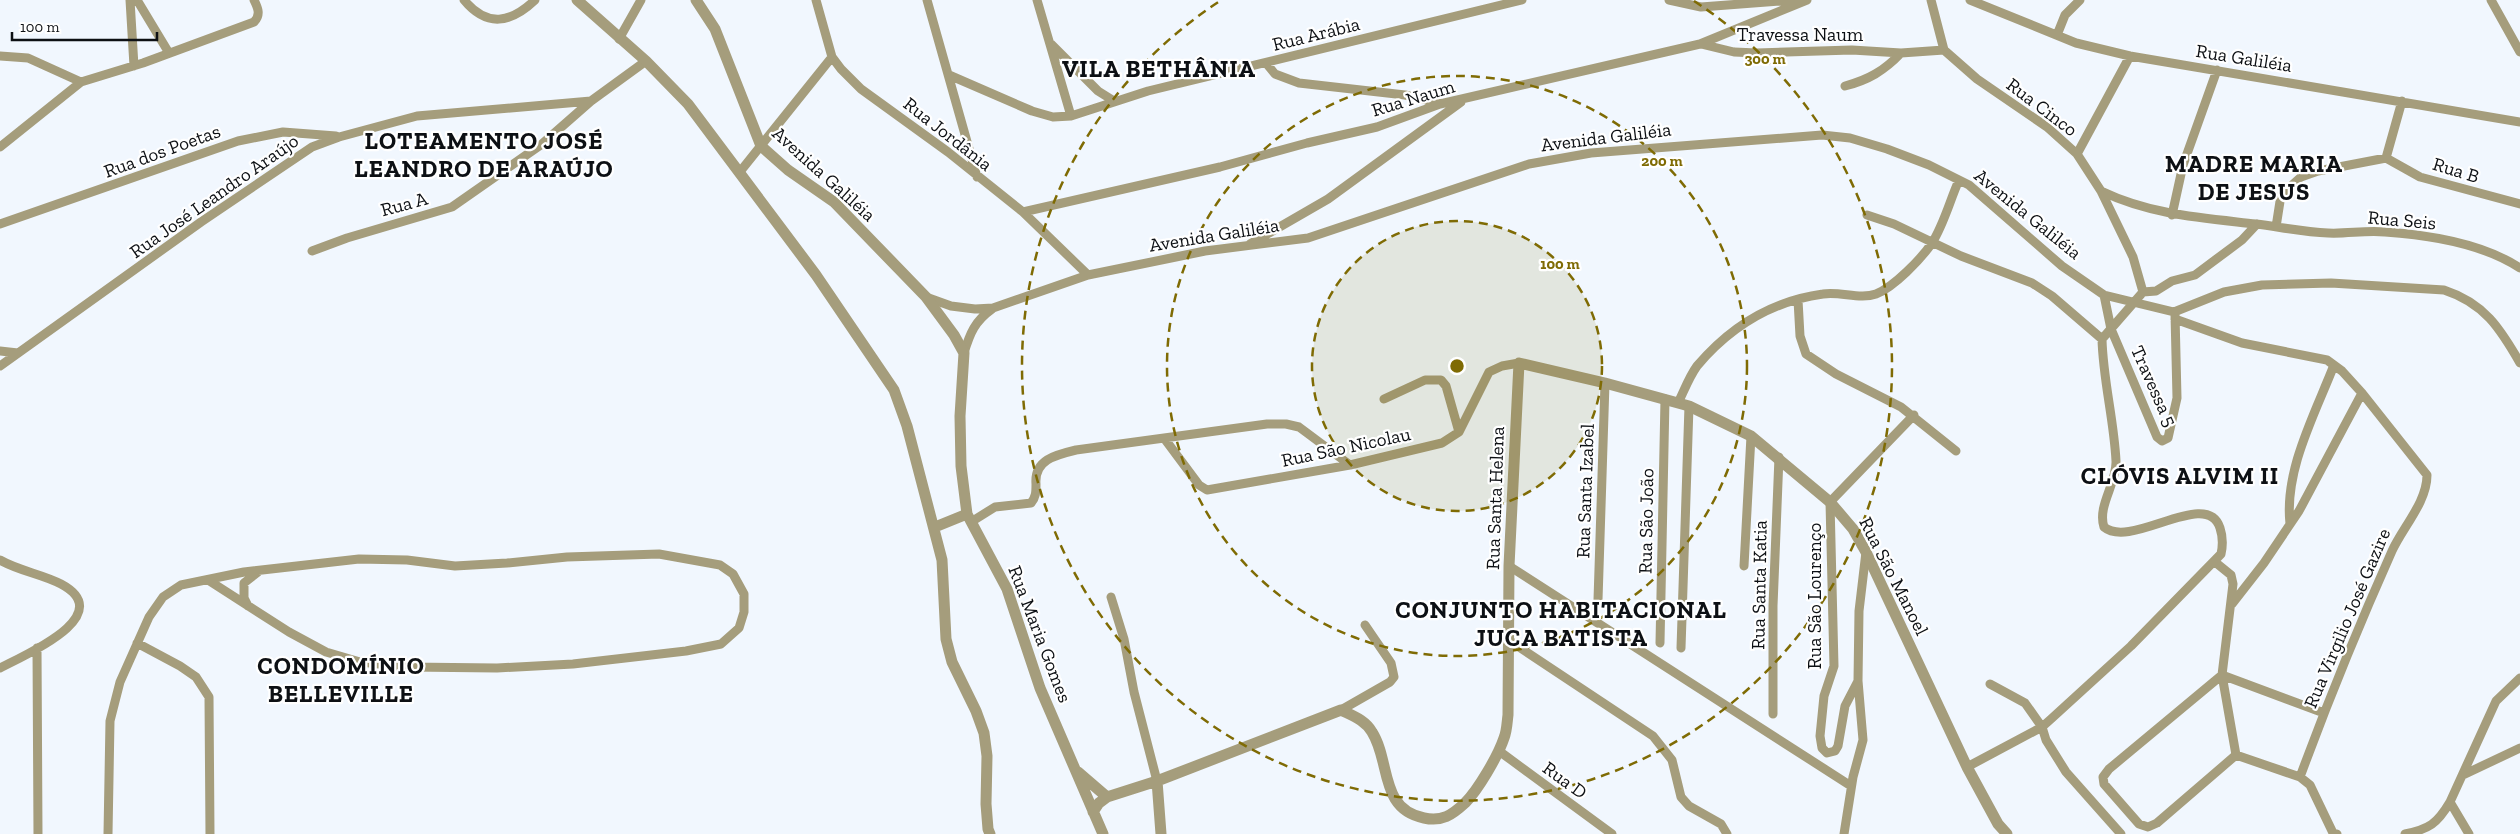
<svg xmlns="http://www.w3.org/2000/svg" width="2520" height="834" font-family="'Zilla Slab',serif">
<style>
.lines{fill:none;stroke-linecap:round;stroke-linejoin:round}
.minor{stroke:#a59d7c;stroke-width:9}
.tertiary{stroke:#a59d7c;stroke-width:11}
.ring{fill:none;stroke:#7f6b04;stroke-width:2.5;stroke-dasharray:9 6}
.labels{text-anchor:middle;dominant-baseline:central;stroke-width:4.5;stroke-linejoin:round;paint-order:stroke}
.street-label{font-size:19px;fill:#0d1014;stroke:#fff}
.district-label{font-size:24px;font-weight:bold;letter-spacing:1px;fill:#0d1014;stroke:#fff}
.centre{fill:#7f6b04;stroke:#fff;stroke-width:2.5}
.ring-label{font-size:15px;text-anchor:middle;font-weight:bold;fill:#7f6b04;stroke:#fff;stroke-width:4.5;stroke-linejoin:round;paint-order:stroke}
</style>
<rect width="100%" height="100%" fill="#f1f7fe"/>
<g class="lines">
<!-- minor -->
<path class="minor" d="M 130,0 L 134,66
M 137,0 L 169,53
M 464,0 C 487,28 511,23 535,0
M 816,0 L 832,57 L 841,69 L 861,89 L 948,152 L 1023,212 L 1088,275
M 927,0 L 977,177
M 1037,0 L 1071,116
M 1669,0 L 1701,7 L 1794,0
M 1970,0 L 2076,43 L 2130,56 L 2520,122
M 2491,0 L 2520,52
M 2057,35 L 2065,15 L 2080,0
M 619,39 L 641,0
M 1051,44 L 1098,91 L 1114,101
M 1701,44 L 1734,52 L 1757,53 L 1852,50 L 1901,53 L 1944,50
M 0,56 L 28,58 L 81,82
M 1266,63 L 1275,74 L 1299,83 L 1405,95 L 1440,103
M 949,75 L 1032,111 L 1053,117 L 1071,116 L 1148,91 L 1522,0
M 1845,86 C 1868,80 1884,71 1901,53
M 0,147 L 81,82 L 143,63 L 254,22 C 261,15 258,8 254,0
M 2077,154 L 2130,56
M 2386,158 L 2402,101
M 739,173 L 832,57
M 2101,191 C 2151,215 2203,218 2256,224 C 2280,227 2304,232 2328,233 C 2347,234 2366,230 2385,232 C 2430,235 2482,243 2520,268
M 1023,212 L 1220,167 L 1307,143 L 1377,127 L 1440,104 L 1700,44 L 1807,0
M 1867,215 L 1894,224 L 1961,256 L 2032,283 L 2052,296 L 2102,339 L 2143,292 L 2133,257 L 2101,191 L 2077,154 L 2047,127 L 1977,79 L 1944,50 L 1931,0
M 2172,215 L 2183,165 L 2217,70
M 0,224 L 238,141 L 283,132 L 336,136
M 2276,227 L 2281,195 L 2301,177 L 2318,171 L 2386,158 L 2420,177 L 2520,204
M 1250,244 L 1328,199 L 1461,102
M 312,251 L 347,238 L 452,207 L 542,144 L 591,101
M 2143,292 L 2156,291 L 2172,281 L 2195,275 L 2242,240 L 2257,224
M 2104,295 L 2111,329 L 2157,437 L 2162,441 L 2168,438 L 2177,398 L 2175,314
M 926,297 L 951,306 L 975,309 L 993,308 L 1088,275 L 1205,251 L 1308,238 L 1529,164 L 1591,153 L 1822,135 L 1850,138 L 1887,149 L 1929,165 L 1969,185 L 2062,266 L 2104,295 L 2174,312
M 1798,300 L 1800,336 L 1806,354 L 1836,374 L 1901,407 L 1956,451
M 2174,312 L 2224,292 L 2262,285 L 2331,283 L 2444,290 C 2484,303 2500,328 2520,363
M 2175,319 L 2242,343 L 2327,360 L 2342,371 L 2362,393 L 2427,475 C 2427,502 2403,527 2392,551 C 2359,625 2328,701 2300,777
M 0,351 L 18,353
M 964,353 C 970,333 975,321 992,309
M 0,366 L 201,222 L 312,147 L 339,137 L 417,116 L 591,101 L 646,61
M 1384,399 L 1425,380 L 1441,380 L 1446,386 L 1459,432
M 1678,403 C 1684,391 1689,377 1697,366 C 1730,327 1772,301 1823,294 C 1840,291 1860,300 1876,294 C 1894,287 1921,259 1932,243 C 1944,224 1950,200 1959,180
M 1164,438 L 1199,485 L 1207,490 L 1350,465 L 1442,443 L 1459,432 L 1489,372 L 1502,366 L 1519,363
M 971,522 L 995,507 L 1031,503 C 1036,497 1036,492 1036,484 C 1034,460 1055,455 1076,450 L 1267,424 L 1286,424 L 1299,427 L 1350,465
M 2290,524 C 2284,470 2315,414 2334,365
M 0,560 C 19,571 42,574 61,584 C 119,615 25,655 0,668
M 2215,562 L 2231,575 L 2233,584 L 2222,675 L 2236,755 L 2300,777 L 2310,785 L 2333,833 L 2337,834
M 1509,566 L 1851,786
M 1744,566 L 1751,436
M 1111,597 L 1124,639 L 1134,692 L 1157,781
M 1598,600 L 1605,383
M 2232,604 L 2264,563 L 2299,511 L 2362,393
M 248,606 L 244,598 L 244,583 L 258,572
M 1510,641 L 1653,736 L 1672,760 L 1681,797 L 1689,806 L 1721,824 L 1727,834
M 137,643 L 180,666 L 196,677 L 209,697 L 210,834
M 1660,643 L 1665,399
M 37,648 L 38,834
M 1681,648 L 1689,406
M 1858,681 L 1845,706 L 1838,746 L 1835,751 L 1827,753 L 1822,748 L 1820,736 L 1824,696 L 1834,666 L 1830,502 L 1914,415
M 1990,684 L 2025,703 L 2042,727 L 2046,740 L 2066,772 L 2121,834
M 1341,710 L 1390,682 L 1394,677 L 1391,663 L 1365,625
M 1773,714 L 1773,606 L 1779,457
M 1499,751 L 1612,834
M 2236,755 L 2157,823 L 2148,827 L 2139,824 L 2104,784 L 2103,777 L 2109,769 L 2222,675 L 2324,713
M 1967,767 L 2042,727 L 2051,719 L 2131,646 L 2221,554 C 2223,545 2223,537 2220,528 C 2207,487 2131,550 2104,527 C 2097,506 2117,483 2116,461 C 2114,420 2103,380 2102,339
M 2463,775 L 2520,748
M 2450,802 L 2469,834
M 108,834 L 110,721 L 120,682 L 149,617 L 163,597 L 181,585 L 244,572 L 359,559 L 407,560 L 455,566 L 507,563 L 567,557 L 659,554 L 720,565 L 733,574 L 744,594 L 744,612 L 739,628 L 721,644 L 686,651 L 573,664 L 497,668 L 408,667 L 360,662 L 326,652 L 289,632 L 208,580
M 1844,834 L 1853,777 L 1863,740 L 1858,681 L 1859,611 L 1866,552
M 2405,834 C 2429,829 2437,824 2450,802 L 2496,701 L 2520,678"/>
<!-- tertiary -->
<path class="tertiary" d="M 577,0 L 646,61 L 688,104 L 816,275 L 894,390 L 907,426 L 942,560 L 946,639 L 952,662 L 976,711 L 984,733 L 987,756 L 986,804 L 988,829 L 990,834
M 696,0 L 715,29 L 761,146 L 788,170 L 834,202 L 926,297 L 954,335 L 964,353 L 960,416 L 961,466 L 967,514 L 1007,589 L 1040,688 L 1103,834
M 935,527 L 967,514
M 1078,772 L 1107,797
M 1157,781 L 1161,834
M 1093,812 L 1099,803 L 1107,797 L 1157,781 L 1341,710 C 1353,716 1365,720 1372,732 C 1391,762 1379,809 1424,818 C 1442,822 1452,815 1465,803 C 1478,790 1498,756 1504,738 C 1507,731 1507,722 1508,715 L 1509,566 L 1519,363 L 1605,383 L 1689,406 L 1751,436 L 1830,502 L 1853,529 L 1866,552 L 1967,767 L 1998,824 L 2007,834"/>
</g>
<!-- distance rings -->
<circle cx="1457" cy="366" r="145" fill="#7f6b04" fill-opacity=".12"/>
<g class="ring">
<circle cx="1457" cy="366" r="145"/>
<circle cx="1457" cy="366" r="290"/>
<path d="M1694 1A435 435 0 1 1 1220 1"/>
</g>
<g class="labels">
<!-- street labels -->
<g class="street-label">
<text transform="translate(1316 34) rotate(-14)">Rua Arábia</text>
<text x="1800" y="34">Travessa Naum</text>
<text transform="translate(2244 58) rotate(9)">Rua Galiléia</text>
<text transform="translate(1413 98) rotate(-17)">Rua Naum</text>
<text transform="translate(2042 107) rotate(37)">Rua Cinco</text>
<text transform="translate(948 134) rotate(38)">Rua Jordânia</text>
<text transform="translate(1606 137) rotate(-7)">Avenida Galiléia</text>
<text transform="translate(162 151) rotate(-20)">Rua dos Poetas</text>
<text transform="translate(2456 170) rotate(17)">Rua B</text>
<text transform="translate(824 174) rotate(42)">Avenida Galiléia</text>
<text transform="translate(214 196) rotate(-35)">Rua José Leandro Araújo</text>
<text transform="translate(404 204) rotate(-15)">Rua A</text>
<text transform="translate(2028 214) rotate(39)">Avenida Galiléia</text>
<text transform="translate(2402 220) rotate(5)">Rua Seis</text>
<text transform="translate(1214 235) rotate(-9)">Avenida Galiléia</text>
<text transform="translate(2154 386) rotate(66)">Travessa 5</text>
<text transform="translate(1346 447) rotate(-12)">Rua São Nicolau</text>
<text transform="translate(1585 491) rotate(-88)">Rua Santa Izabel</text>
<text transform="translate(1495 498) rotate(-88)">Rua Santa Helena</text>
<text transform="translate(1646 521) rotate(-89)">Rua São João</text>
<text transform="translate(1894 576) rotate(63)">Rua São Manoel</text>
<text transform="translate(1759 585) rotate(-89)">Rua Santa Katia</text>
<text transform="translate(1814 596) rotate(-90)">Rua São Lourenço</text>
<text transform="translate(2347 618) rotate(-67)">Rua Virgilio José Gazire</text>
<text transform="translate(1040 634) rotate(69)">Rua Maria Gomes</text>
<text transform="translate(1565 780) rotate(36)">Rua D</text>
</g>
<!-- district labels -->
<g class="district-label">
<text x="1159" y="68">VILA BETHÂNIA</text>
<text x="484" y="140">LOTEAMENTO JOSÉ<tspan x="484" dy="28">LEANDRO DE ARAÚJO</tspan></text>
<text x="2254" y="163">MADRE MARIA<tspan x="2254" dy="28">DE JESUS</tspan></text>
<text x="2180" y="475">CLÓVIS ALVIM II</text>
<text x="1561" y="609">CONJUNTO HABITACIONAL<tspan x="1561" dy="28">JUCA BATISTA</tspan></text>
<text x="341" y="665">CONDOMÍNIO<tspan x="341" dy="28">BELLEVILLE</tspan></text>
</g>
</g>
<circle cx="1457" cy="366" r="8" class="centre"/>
<g class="ring-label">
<text x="1765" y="64">300 m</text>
<text x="1662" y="166">200 m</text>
<text x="1560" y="269">100 m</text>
</g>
<!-- scale -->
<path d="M12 32v8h145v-8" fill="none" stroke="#0d1014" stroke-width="2.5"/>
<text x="20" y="32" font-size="15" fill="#0d1014" stroke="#ffffff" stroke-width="4" paint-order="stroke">100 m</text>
</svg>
